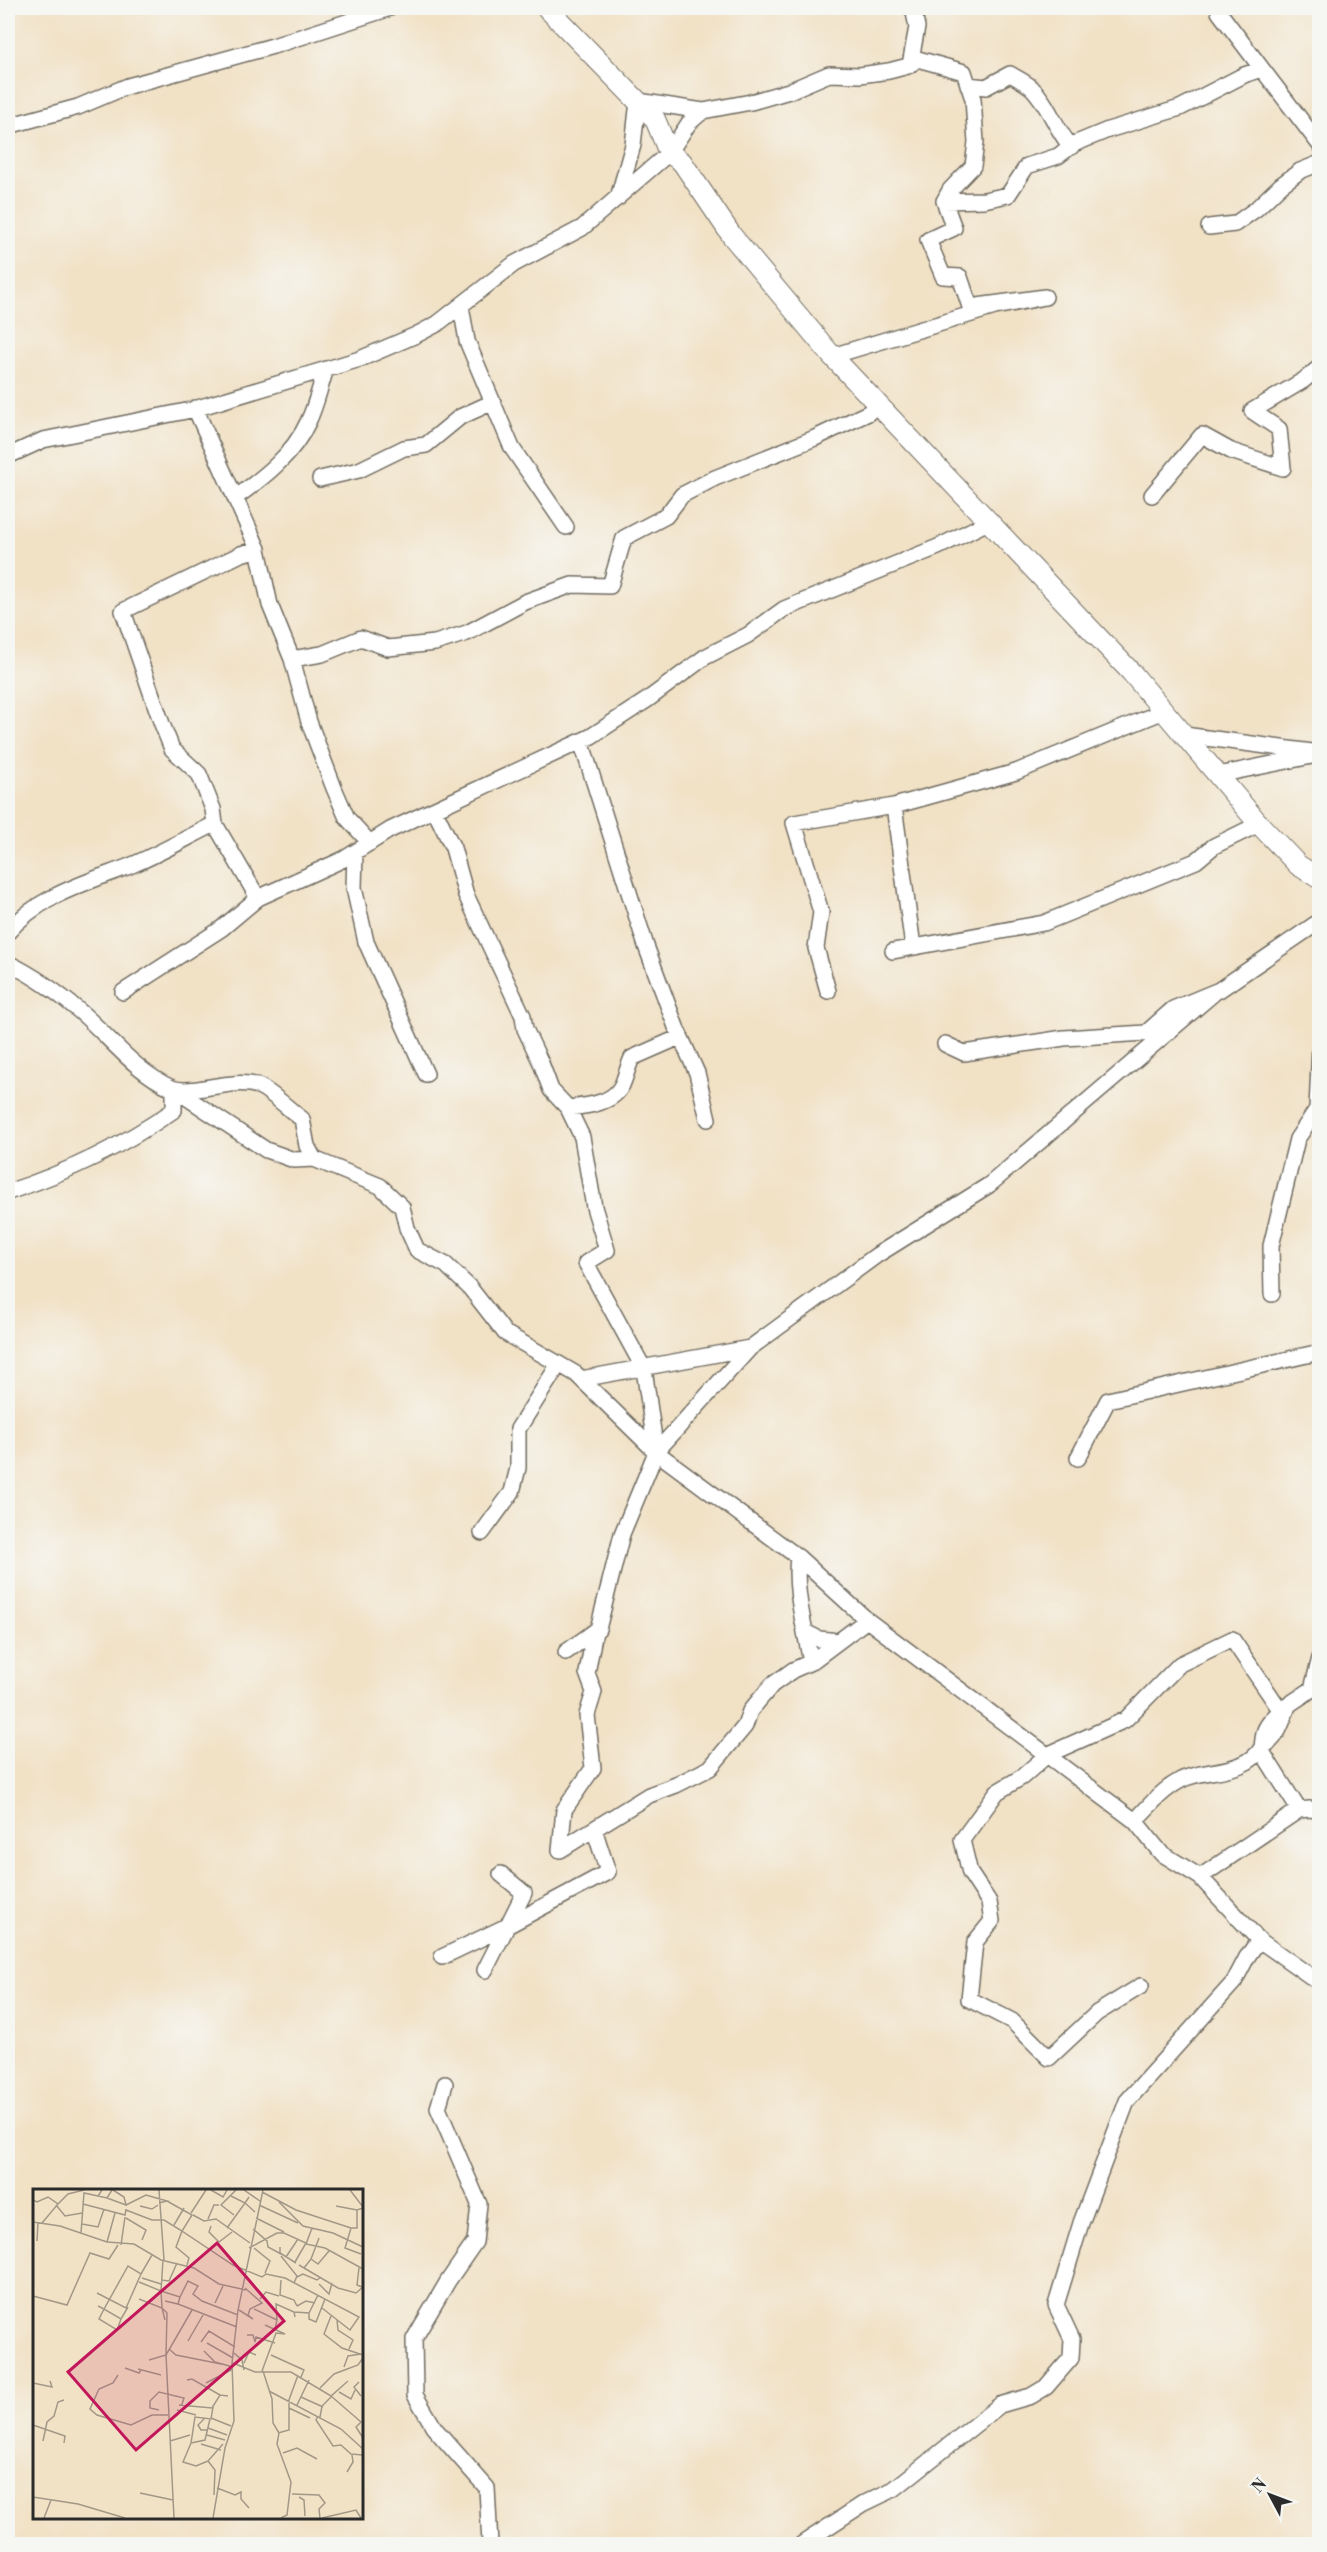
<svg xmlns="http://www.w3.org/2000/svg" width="1327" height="2552" font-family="'Libre Bodoni',serif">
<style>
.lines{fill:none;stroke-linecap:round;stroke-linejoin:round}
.minor-casing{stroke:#706b61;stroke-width:18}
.tertiary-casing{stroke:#706b61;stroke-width:22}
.minor{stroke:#fff;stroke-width:15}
.tertiary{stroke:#fff;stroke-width:20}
.inset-road{fill:none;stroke:#a29887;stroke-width:1.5}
.view{fill:#c2185b;fill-opacity:0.15;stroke:#c2185b;stroke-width:3}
.inset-edge{fill:none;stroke:#2b2b2b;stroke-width:3}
</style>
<rect width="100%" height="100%" fill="#f6f6f2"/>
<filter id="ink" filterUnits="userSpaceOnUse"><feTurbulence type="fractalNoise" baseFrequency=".0167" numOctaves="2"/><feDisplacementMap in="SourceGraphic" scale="12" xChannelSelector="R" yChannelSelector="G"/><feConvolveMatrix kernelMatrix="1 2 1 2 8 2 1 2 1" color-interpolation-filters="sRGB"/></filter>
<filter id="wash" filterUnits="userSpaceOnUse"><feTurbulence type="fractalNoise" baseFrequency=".008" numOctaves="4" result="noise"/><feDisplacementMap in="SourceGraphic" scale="24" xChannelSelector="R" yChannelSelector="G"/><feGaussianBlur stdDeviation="1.35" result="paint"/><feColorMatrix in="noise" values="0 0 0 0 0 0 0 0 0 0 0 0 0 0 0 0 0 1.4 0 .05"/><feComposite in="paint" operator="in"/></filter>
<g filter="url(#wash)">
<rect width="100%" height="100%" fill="#f1e1c5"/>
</g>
<g filter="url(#ink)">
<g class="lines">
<!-- minor casing -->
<g class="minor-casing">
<path id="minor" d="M 1219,8 L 1219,12 L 1262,69
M 910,65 L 917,27 L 913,8
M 968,85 L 986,87 L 1010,74 C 1017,78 1025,82 1031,87 C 1048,103 1055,128 1071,147
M 8,126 L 78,107 L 128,86 L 273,46 L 390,8
M 618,198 L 633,145 L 638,101 L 703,111 L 751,102 L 789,91 L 829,74 L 860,75 L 889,71 L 908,66 L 918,59 L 964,72 L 973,99 L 976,142 L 973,166 L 950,190 L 944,201 L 954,228 L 928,240 L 943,276 L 960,277 L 970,307 L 1045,297 L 995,307 L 832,356
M 944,201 L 984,200 L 1008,195 L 1027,166 L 1058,156 L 1074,144 L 1108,130 L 1180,108 L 1244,75 L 1262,69 L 1320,145
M 1209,227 L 1235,224 L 1256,209 L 1281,185 L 1300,171 L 1320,163
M 461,306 L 467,341 L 512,448 L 566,527
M 195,408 L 258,549
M 8,456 L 43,440 L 191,410 L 360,359 L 416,335 L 437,324 L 514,264 L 582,228 L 669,153 L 689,123 L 703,111
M 320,479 L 359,470 L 404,448 L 426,445 L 460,417 L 493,402
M 1152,495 L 1202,435 L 1231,451 L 1283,468 L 1279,429 L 1252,411 L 1304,380 L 1320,367
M 235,498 C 263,478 293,455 308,422 C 316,406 320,386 326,369
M 292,659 L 309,722 L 334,788 L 347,818 L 370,843
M 1184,735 L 1320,753
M 581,741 L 646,946 L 676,1027 L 697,1073 L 708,1119
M 1218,775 L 1312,756
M 894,806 L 913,947
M 435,811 L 453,848 L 466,895 L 523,1016 L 525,1029 L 541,1063 L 551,1090 L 568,1108 L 582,1137 L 594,1207 L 607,1250 L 586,1263 L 644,1369 L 656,1452 L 798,1557 L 867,1620 L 1135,1821 L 1161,1853 L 1200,1877 L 1259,1940 L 1320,1983
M 215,824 L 213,809 L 199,774 L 172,749 L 162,724 L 123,611 L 241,554 L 258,549 L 270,605 L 292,659 L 322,654 L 361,638 L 388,648 L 435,643 L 467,633 L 525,602 L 572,585 L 610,586 L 624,538 L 666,516 L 682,495 L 715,478 L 815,438 L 868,413 L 879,403
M 355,852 L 354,888 L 366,942 L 426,1074
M 258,898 L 344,859 L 390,830 L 590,737 L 647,700 L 705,657 L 748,635 L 784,609 L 938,547 L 988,522
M 8,932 C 39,895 89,882 132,865 C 161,853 188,837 215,824 L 258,898 L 221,929 L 123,992
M 893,951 L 1044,923 L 1196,861 L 1214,846 L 1259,824
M 8,963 C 35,976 61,995 84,1015 C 111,1039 137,1073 172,1088 C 192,1096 232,1077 258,1086 C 268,1089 292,1112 302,1119 L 307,1146 L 314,1159 L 380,1186 L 402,1207 L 407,1228 L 417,1250 L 446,1265 L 470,1288 L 505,1333 L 576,1374 L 656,1452 L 622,1534 L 598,1629 L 566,1652
M 828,991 L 816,948 L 821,912 L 794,823 L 894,806 L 1016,772 L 1164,711
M 945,1044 L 964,1053 L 1064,1038 L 1146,1033 L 1173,1009 L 1219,990 L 1320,921
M 174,1089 L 266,1150 L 294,1160 L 314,1159
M 568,1108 C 586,1106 613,1104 622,1085 C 626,1076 628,1066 632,1058 L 680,1037
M 8,1192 C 66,1173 124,1145 174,1110 L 174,1089
M 1272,1294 L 1271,1246 L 1297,1139 L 1317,1109 L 1320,1044
M 581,1379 L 750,1348 L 877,1255 L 989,1185 L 1214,993
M 656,1452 L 750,1348
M 1078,1458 L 1108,1400 L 1320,1352
M 482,1533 L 512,1492 L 518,1468 L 518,1429 L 559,1364
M 798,1557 C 795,1582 800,1607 805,1632 L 819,1639 L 839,1641 L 867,1620
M 805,1632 L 811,1662 L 839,1641
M 1288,1706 C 1282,1722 1278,1739 1262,1747 C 1263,1741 1263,1733 1266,1728 C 1275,1711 1297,1700 1312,1689 L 1320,1658
M 1299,1810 L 1310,1809 L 1320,1811
M 1135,1821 C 1149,1806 1162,1790 1181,1780 C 1205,1768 1247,1775 1262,1747
M 560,1850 L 649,1795 L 676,1785 L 710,1768 L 745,1726 L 750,1711 L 772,1685 L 793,1670 L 811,1662
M 560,1850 L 564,1810 L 593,1768 L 587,1715 L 594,1692 L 587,1673 L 595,1631
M 1200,1877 L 1299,1810 L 1261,1750
M 442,1957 L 507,1926 L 608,1872 L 594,1829
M 485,1970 L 524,1893 L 501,1874
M 1141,1986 L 1097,2013 L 1049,2058 L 1012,2021 L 969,1999 L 975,1942 L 992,1921 L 989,1902 L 970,1873 L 962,1840 L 997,1792 L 1022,1777 L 1047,1755 L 1125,1720 L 1180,1664 L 1232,1639 L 1281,1711
M 445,2084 L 438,2108 L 479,2204 L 475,2242 L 448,2281 L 414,2339 L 415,2395 L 435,2429 L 487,2488 L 490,2544
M 802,2544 L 863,2504 L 894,2489 L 1000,2405 L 1031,2396 L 1046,2387 L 1071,2358 L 1072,2339 L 1056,2305 L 1081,2223 L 1127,2101 L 1234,1982 L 1247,1957 L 1259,1940"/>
</g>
<!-- tertiary casing -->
<g class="tertiary-casing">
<path id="tertiary" d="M 547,8 L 655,119 L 669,153 L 682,162 L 732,236 L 832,356 L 1131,672 L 1259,824 L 1298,865 L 1320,879"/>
</g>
<!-- minor -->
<use href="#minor" class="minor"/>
<!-- tertiary -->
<use href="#tertiary" class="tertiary"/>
</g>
</g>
<!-- overview -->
<g transform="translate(33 2189)">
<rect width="330" height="330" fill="#f1e1c5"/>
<path class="inset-road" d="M 69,1 L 65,7 L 74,9 L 79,1M 126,1 L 131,71M 178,1 L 190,8 L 194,1M 211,1 L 227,12M 317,1 L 330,18M 229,3 L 263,21 L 318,39 L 312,59 L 328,65M 216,8 L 212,14 L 222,23M 74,9 L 93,16 L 91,8 L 80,1M 0,11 L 4,13 L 15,8 L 25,15 L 9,34M 134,12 L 159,26 L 149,42 L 200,76 L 229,88 L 233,85 L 252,89 L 326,128 L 317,141 L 289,119M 246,13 L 270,37 L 300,44 L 330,58M 25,15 L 35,5 L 51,1M 50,15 L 92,26 L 93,20M 23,16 L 32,27 L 49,24M 93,16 L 113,6 L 134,12 L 126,14M 226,16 L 265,34M 107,17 L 119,20 L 125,16M 303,17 L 324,21 L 330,19M 93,21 L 119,31 L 131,31 L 149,42 L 143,58 L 156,69 L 154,76M 158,24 L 173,1M 160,26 L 171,32 L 183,30 L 217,54M 201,26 L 188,16 L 203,1M 93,29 L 113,41 L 109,51M 223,29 L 251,43M 175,30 L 181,16 L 186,16M 0,33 L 27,37 L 74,53 L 101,55 L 128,71 L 161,79 L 186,95 L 213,101M 49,35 L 65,38 L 71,20M 141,36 L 151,19M 178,37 L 176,43 L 186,53 L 199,43M 194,39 L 212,14 L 198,7M 279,39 L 273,55 L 292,59 L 330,80M 318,39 L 324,39 L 324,21M 220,40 L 234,52 L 235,58 L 248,65M 48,44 L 51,4 L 65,7M 4,52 L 5,33M 74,53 L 82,24M 88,56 L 92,28M 247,58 L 247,64 L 263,74M 216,59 L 244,44 L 251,44 L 273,54 L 262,73M 221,59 L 237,72 L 232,84M 248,67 L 264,87 L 261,94M 253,68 L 265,50M 278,70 L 286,49M 266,76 L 271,79 L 278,70 L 285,75 L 296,62M 271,79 L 305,99 L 323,104 L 330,98M 326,79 L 324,96 L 329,98M 264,88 L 270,85 L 284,91 L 288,88M 109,89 L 128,95M 128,91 L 136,92 L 144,74M 248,91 L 247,106 L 261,111 L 264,117M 106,93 L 128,102 L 130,71M 286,95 L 296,105 L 299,94M 64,104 L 93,119 L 108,85M 0,107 L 34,116 L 57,64 L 76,70 L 85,56M 147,108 L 155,92 L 165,97 L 160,105 L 169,112 L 205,126M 106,110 L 129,119 L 132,131M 227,110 L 233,103 L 246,107M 182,114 L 190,97M 145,115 L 204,138M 65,117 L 71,120 L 95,77 L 108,85 L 119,66M 264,117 L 273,112 L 282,114M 221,120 L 244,131 L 242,140M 206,121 L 220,130 L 215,126 L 217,120 L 229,114 L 212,99M 261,123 L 276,124 L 276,130 L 283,133 L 292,110M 276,124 L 285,106M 298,127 L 291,145 L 309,159 L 330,166M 88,130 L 84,141 L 66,130 L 71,120 L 88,130 L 95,118M 244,131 L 243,115 L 261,123 L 262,128M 304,131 L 305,141 L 320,151 L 316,160M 214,146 L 220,146 L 222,153 L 223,148 L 242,154M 155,152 L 170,126M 168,153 L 176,142 L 202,158M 174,154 L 200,169M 136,160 L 143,166 L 188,175M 171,162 L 182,173 L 200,178M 201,164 L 209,171 L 211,181M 238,166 L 271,181 L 268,188M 116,171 L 133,166 L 134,124 L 129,119 L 128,102 L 147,108 L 145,115 L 132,112M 200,174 L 222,183 L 258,183 L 298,207 L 315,192M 211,174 L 216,163 L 223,166M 311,178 L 315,167 L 328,165M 92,179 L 106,184 L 108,181M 105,180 L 128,186M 229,182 L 243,144 L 252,145 L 232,136M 230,182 L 239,210 L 240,234 L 246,244 L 244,255 L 258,293 L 254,326 L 248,329M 85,186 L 80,194 L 66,200 L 57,220 L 64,226 L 98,236 L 119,226 L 135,226M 154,191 L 159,190 L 187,206M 326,193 L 321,198 L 328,207M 0,194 L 19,198 L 17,192M 173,194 L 200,180M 287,199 L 301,185 L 325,176 L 330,169M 236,202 L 308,240 L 330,260M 306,203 L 318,210 L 322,201M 298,207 L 328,233 L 323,238 L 330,249M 268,208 L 290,218M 150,216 L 146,216 L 179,219 L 187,206 L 195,207M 264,216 L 276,191M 256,219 L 277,229M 126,221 L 117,219 L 117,212 L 126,203 L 151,209 L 149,215M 144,221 L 163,226M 285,227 L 283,231 L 300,257 L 308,256 L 318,265 L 330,266M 287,228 L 289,217 L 298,208M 172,229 L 165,236 L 168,241 L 174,241M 178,229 L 198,237M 177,230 L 172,251 L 158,254 L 162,228 L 178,230 L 180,218M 0,236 L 32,247 L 31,254M 175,239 L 194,246M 245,244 L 256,241 L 256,211 L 265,186M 174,246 L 192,251M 10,252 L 14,233 L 21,227 L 25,213 L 31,211M 137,252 L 157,246M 158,254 L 150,273 L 163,277 L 175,272M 168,255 L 188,261M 250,264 L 264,259 L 284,270M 314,283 L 320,273 L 319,266M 184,299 L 202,306 L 208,303 L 208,310 L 216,319M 107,304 L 140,311M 259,305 L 286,306 L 292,314 L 286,320 L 287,329M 181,306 L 182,281 L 175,272 L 190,255M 0,308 L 45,315 L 92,329M 266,308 L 271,311 L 272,327M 11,329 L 18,311M 141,329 L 133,166 L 159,121M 180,329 L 192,259 L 201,232 L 199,174 L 205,121 L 230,1M 289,329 L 323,321 L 328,329"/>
<path class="view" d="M 184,54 L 251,132 L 103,261 L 35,183 Z"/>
<rect width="330" height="330" class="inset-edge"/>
</g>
<!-- margin -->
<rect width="1327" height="2552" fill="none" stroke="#f6f6f2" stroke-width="30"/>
<!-- north arrow -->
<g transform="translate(1270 2495) rotate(311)" stroke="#f6f6f2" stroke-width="4.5" paint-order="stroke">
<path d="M0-4.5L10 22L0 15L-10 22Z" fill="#2b2b2b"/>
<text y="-9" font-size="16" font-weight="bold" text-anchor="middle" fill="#2b2b2b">N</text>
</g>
</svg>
